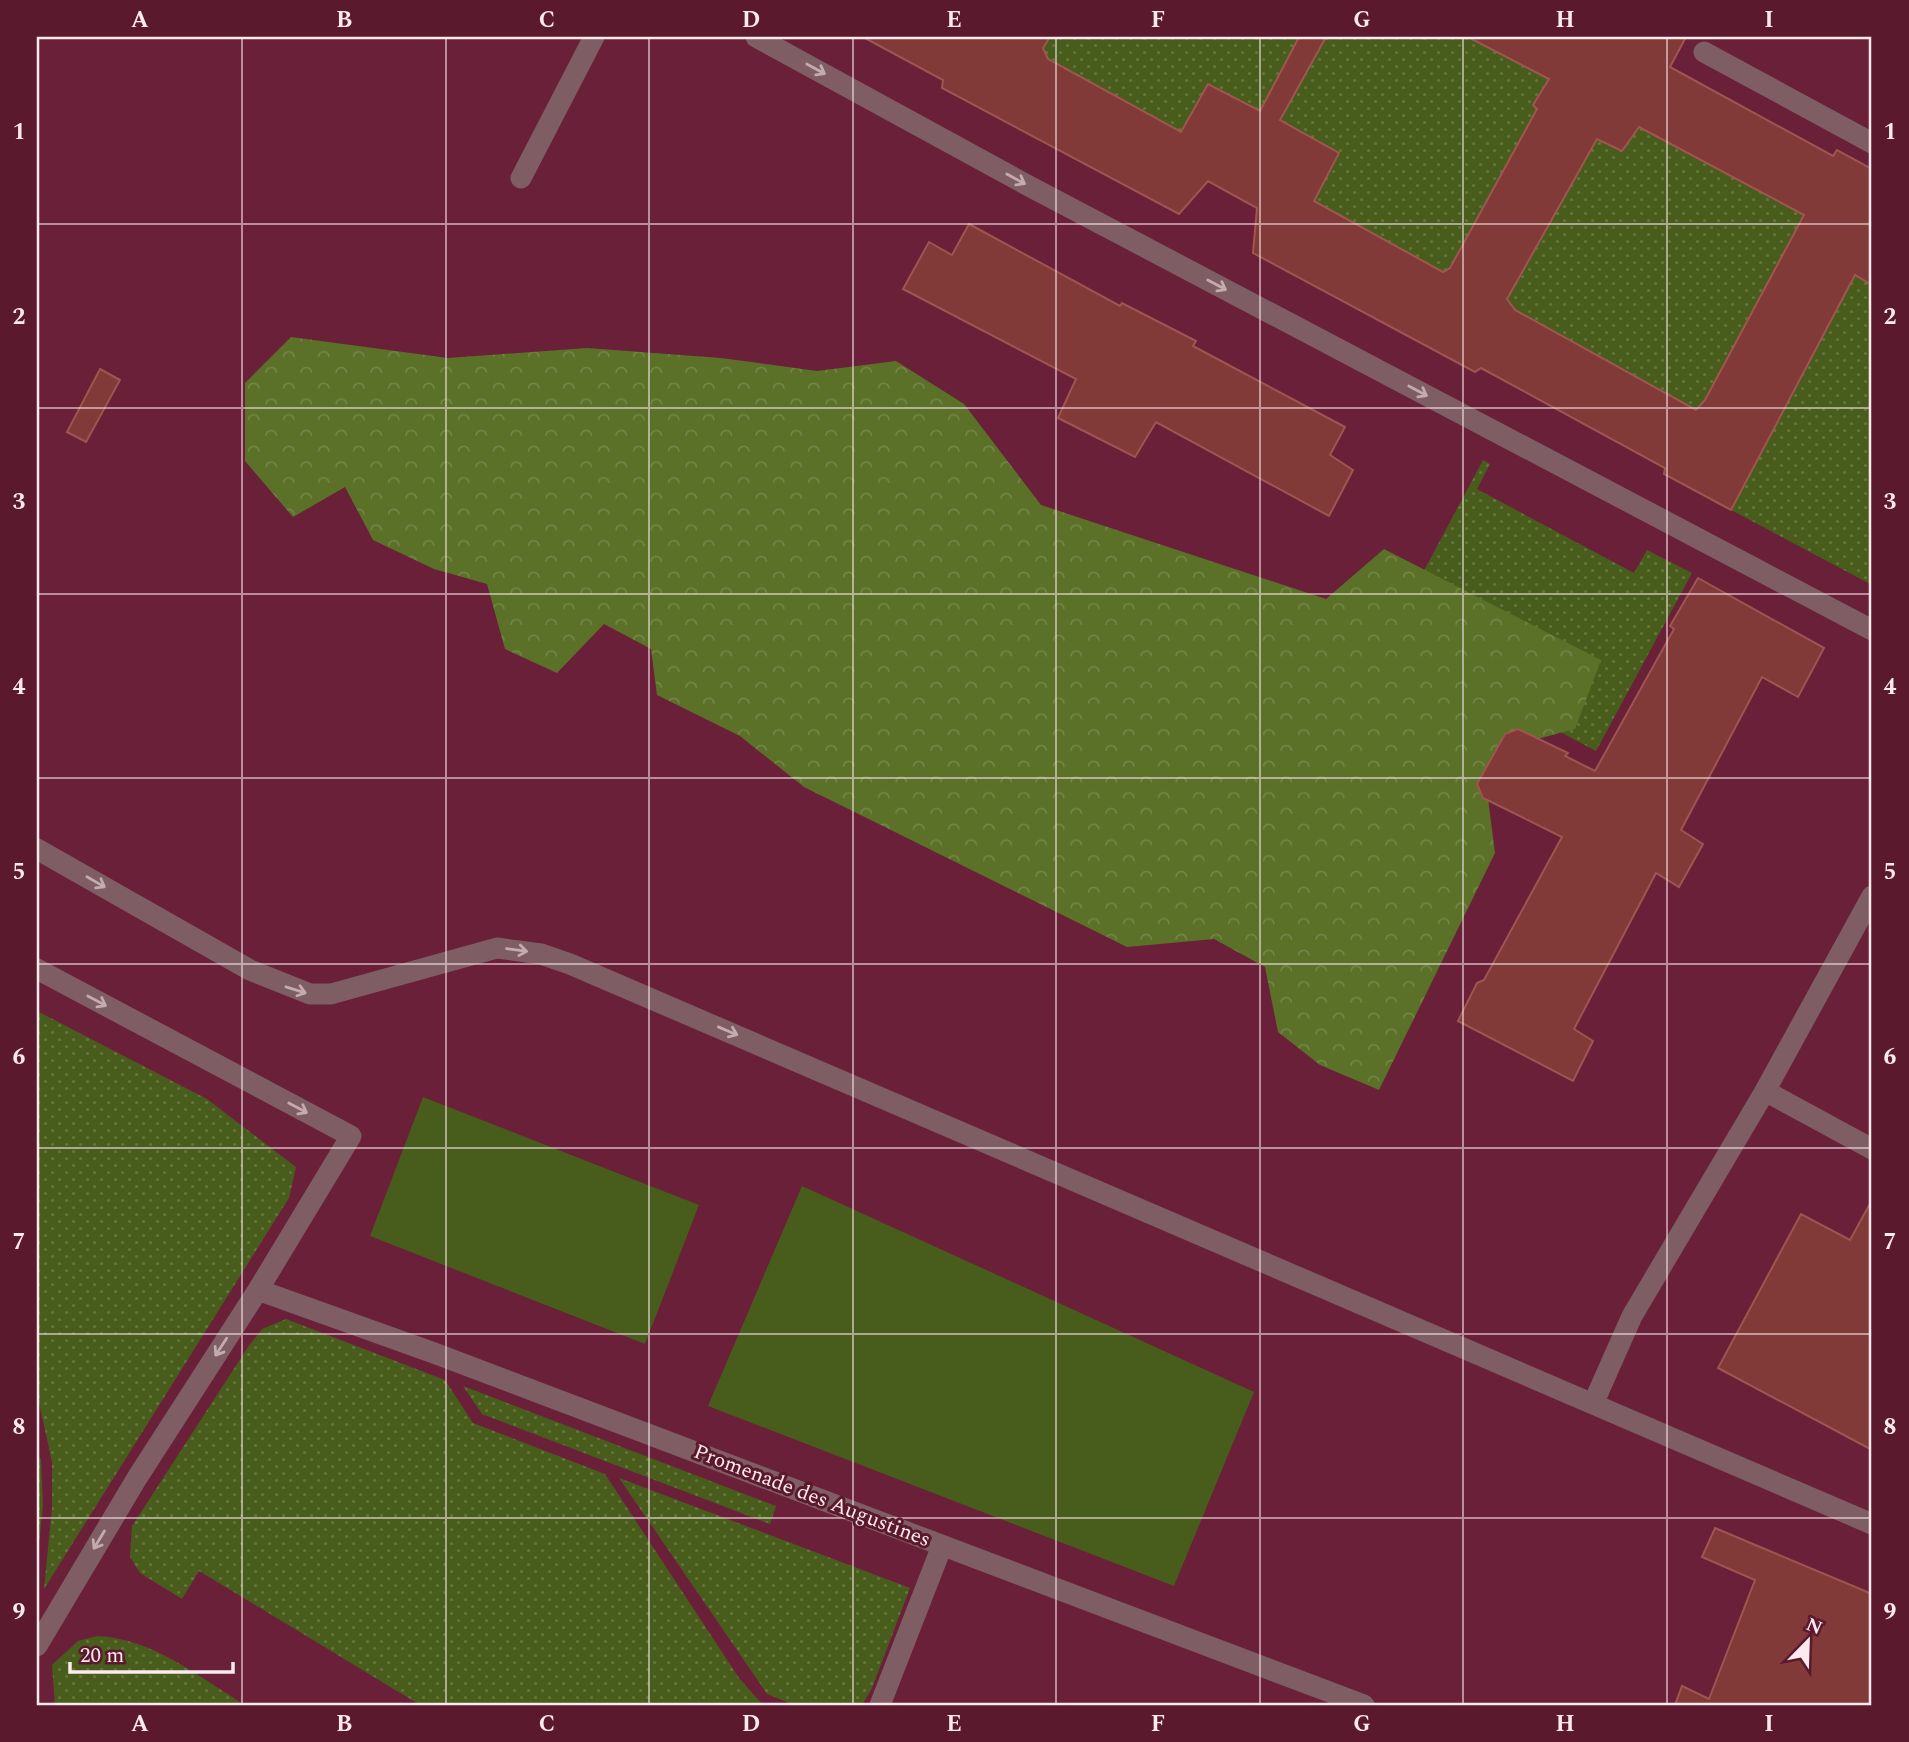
<svg xmlns="http://www.w3.org/2000/svg" width="1909" height="1742" font-family="Spectral,serif">
<style>
.built{fill:#6a2038}
.grass{fill:url(#grass-dots)}
.forest{fill:url(#forest-crowns)}
.pitch{fill:#485d1b}
.building{fill:#813a37;stroke:#9f5550;stroke-width:2;fill-rule:evenodd}
.lines{fill:none;stroke-linecap:round;stroke-linejoin:round}
.lane{stroke:#7e5d64;stroke-width:21}
.oneway{stroke:#c3abb0}
.grid{fill:none;stroke:#fceaee;stroke-width:2;stroke-opacity:0.55}
.labels{text-anchor:middle;dominant-baseline:central;stroke-width:6;stroke-linejoin:round;paint-order:stroke}
.street-label{font-size:21px;fill:#fceaee;stroke:#5b192e}
.neatline{fill:none;stroke:#fceaee;stroke-width:2.5}
.grid-label{font-size:23px;text-anchor:middle;font-weight:bold;fill:#fceaee}
</style>
<defs>
<pattern id="grass-dots" width="8" height="8" patternUnits="userSpaceOnUse" patternTransform="scale(1.75)"><rect width="8" height="8" fill="#485d1b"/><path d="M2 2h.1M6 6h.1" fill="none" stroke="#63743c" stroke-width="1.8" stroke-linecap="round"/></pattern>
<pattern id="forest-crowns" width="20" height="18" patternUnits="userSpaceOnUse" patternTransform="scale(1.75)"><rect width="20" height="18" fill="#5a7127"/><path d="M2 6a3 3 0 1 1 6 0M12 15a3 3 0 1 1 6 0" fill="none" stroke="#738547"/></pattern>
</defs>
<rect width="100%" height="100%" fill="#5b192e"/>
<!-- built -->
<path class="built" d="M 37,37 L 1872,37 L 1872,1705 L 37,1705 Z"/>
<!-- grass -->
<path class="grass" d="M 1050,37 L 1299,37 L 1260,111 L 1208,84 L 1181,132 L 1048,59 L 1043,48 Z
M 1326,37 L 1468,37 L 1549,79 L 1533,105 L 1537,109 L 1450,268 L 1443,272 L 1314,201 L 1338,153 L 1280,120 Z
M 1639,127 L 1804,215 L 1705,400 L 1696,410 L 1515,310 L 1507,299 L 1597,139 L 1622,151 Z
M 1855,275 L 1872,285 L 1872,585 L 1731,510 Z
M 1483,460 L 1490,464 L 1477,489 L 1634,573 L 1647,550 L 1692,573 L 1596,751 L 1387,640 Z
M 37,1011 L 207,1099 L 296,1167 L 289,1198 L 44,1589 L 52,1508 L 52,1462 L 37,1394 Z
M 286,1319 L 445,1380 L 473,1423 L 605,1474 L 739,1678 L 763,1705 L 420,1705 L 199,1571 L 182,1599 L 140,1573 L 130,1557 L 132,1526 L 248,1347 L 262,1329 Z
M 463,1386 L 776,1506 L 770,1524 L 482,1414 Z
M 37,1456 L 41,1459 L 43,1506 L 37,1562 Z
M 619,1478 L 910,1588 L 872,1688 L 862,1705 L 794,1705 L 767,1694 Z
M 97,1636 C 152,1638 199,1677 245,1705 L 55,1705 L 52,1665 L 78,1641 Z"/>
<!-- forest -->
<path class="forest" d="M 291,337 L 448,358 L 587,348 L 721,358 L 817,371 L 896,361 L 964,404 L 1041,505 L 1326,599 L 1384,549 L 1601,660 L 1575,729 L 1511,746 L 1486,783 L 1495,853 L 1379,1090 L 1320,1065 L 1278,1032 L 1265,967 L 1214,939 L 1127,947 L 804,787 L 740,736 L 657,695 L 651,649 L 604,624 L 557,673 L 505,649 L 487,584 L 434,569 L 373,540 L 345,487 L 293,517 L 245,461 L 245,383 Z"/>
<!-- pitch -->
<path class="pitch" d="M 423,1097 L 699,1205 L 645,1344 L 370,1236 Z
M 802,1186 L 1254,1392 L 1174,1586 L 708,1406 Z"/>
<!-- building -->
<path class="building" d="M 863,37 L 1050,37 L 1043,48 L 1048,59 L 1181,132 L 1208,84 L 1260,111 L 1299,37 L 1326,37 L 1280,120 L 1339,153 L 1314,201 L 1443,272 L 1450,268 L 1537,109 L 1533,105 L 1549,79 L 1468,37 L 1686,37 L 1670,67 L 1833,156 L 1837,150 L 1872,169 L 1872,285 L 1855,275 L 1731,510 L 1664,474 L 1665,468 L 1481,368 L 1475,372 L 1253,253 L 1257,208 L 1208,181 L 1179,214 L 942,88 L 943,80 ZM 1639,127 L 1804,215 L 1705,400 L 1696,410 L 1515,310 L 1507,299 L 1597,139 L 1622,151 Z
M 969,224 L 1120,306 L 1122,303 L 1196,341 L 1193,346 L 1345,427 L 1330,455 L 1353,470 L 1329,516 L 1156,422 L 1135,457 L 1058,418 L 1076,379 L 903,289 L 929,242 L 952,255 Z
M 100,369 L 120,380 L 86,442 L 67,432 Z
M 1698,578 L 1824,648 L 1798,697 L 1762,677 L 1681,830 L 1703,844 L 1679,887 L 1656,873 L 1574,1029 L 1593,1041 L 1573,1081 L 1458,1021 L 1477,983 L 1484,980 L 1562,837 L 1483,798 L 1477,784 L 1505,734 L 1518,729 L 1568,753 L 1565,756 L 1595,771 L 1674,629 L 1670,626 Z
M 1872,1200 L 1872,1450 L 1718,1368 L 1801,1214 L 1850,1240 Z
M 1715,1528 L 1872,1594 L 1872,1705 L 1675,1705 L 1682,1686 L 1709,1699 L 1755,1580 L 1702,1557 Z"/>
<g class="lines">
<!-- lane -->
<path class="lane" d="M 756,37 L 1027,185 L 1872,630
M 1704,52 L 1872,143
M 521,178 L 594,37
M 37,849 L 250,970 L 310,994 L 331,994 L 497,948 L 541,954 L 570,964 L 1872,1524
M 37,969 L 351,1136 L 258,1290 L 137,1478 L 37,1646
M 1765,1091 L 1872,1149
M 258,1290 L 434,1353 L 1364,1705
M 1593,1404 L 1632,1316 L 1765,1091 L 1872,896
M 880,1705 L 942,1546"/>
</g>
<!-- one-way arrows -->
<defs><path id="oneway-shaft" d="M-6 0H5M1.5-3L5.5 0L1.5 3" fill="none" stroke-width="1.6" stroke-linecap="round" stroke-linejoin="round" transform="scale(1.75)"/></defs>
<g class="oneway">
<use href="#oneway-shaft" transform="translate(816 69) rotate(29)"/>
<use href="#oneway-shaft" transform="translate(1016 179) rotate(29)"/>
<use href="#oneway-shaft" transform="translate(1217 285) rotate(28)"/>
<use href="#oneway-shaft" transform="translate(1418 391) rotate(28)"/>
<use href="#oneway-shaft" transform="translate(96 882) rotate(30)"/>
<use href="#oneway-shaft" transform="translate(517 950) rotate(7)"/>
<use href="#oneway-shaft" transform="translate(296 990) rotate(17)"/>
<use href="#oneway-shaft" transform="translate(97 1001) rotate(28)"/>
<use href="#oneway-shaft" transform="translate(728 1031) rotate(23)"/>
<use href="#oneway-shaft" transform="translate(298 1108) rotate(28)"/>
<use href="#oneway-shaft" transform="translate(221 1347) rotate(123)"/>
<use href="#oneway-shaft" transform="translate(99 1540) rotate(121)"/>
</g>
<!-- grid -->
<path class="grid" d="M 242,37 L 242,1705M 446,37 L 446,1705M 649,37 L 649,1705M 853,37 L 853,1705M 1056,37 L 1056,1705M 1260,37 L 1260,1705M 1463,37 L 1463,1705M 1667,37 L 1667,1705M 37,224 L 1872,224M 37,408 L 1872,408M 37,594 L 1872,594M 37,778 L 1872,778M 37,964 L 1872,964M 37,1148 L 1872,1148M 37,1334 L 1872,1334M 37,1518 L 1872,1518"/>
<g class="labels">
<!-- street labels -->
<g class="street-label">
<text transform="translate(812 1496) rotate(21)">Promenade des Augustines</text>
</g>
</g>
<!-- border -->
<rect width="1909" height="1742" fill="none" stroke="#5b192e" stroke-width="77"/>
<!-- north arrow -->
<g transform="translate(1808 1641) rotate(23)" stroke="#5b192e" stroke-width="5" paint-order="stroke">
<path d="M0-5L12 26L0 18L-12 26Z" fill="#fceaee"/>
<text y="-10" font-size="19" font-weight="bold" text-anchor="middle" fill="#fceaee">N</text>
</g>
<!-- scale -->
<path d="M70 1662v10h163v-10" fill="none" stroke="#fceaee" stroke-width="3.5"/>
<text x="80" y="1662" font-size="21" fill="#fceaee" stroke="#5b192e" stroke-width="5" paint-order="stroke">20 m</text>
<rect x="38" y="38" width="1832" height="1666" class="neatline"/>
<g class="grid-label">
<text x="140" y="27">A</text>
<text x="344" y="27">B</text>
<text x="547" y="27">C</text>
<text x="751" y="27">D</text>
<text x="954" y="27">E</text>
<text x="1158" y="27">F</text>
<text x="1362" y="27">G</text>
<text x="1565" y="27">H</text>
<text x="1769" y="27">I</text>
<text x="19" y="139">1</text>
<text x="1890" y="139">1</text>
<text x="19" y="324">2</text>
<text x="1890" y="324">2</text>
<text x="19" y="509">3</text>
<text x="1890" y="509">3</text>
<text x="19" y="694">4</text>
<text x="1890" y="694">4</text>
<text x="19" y="879">5</text>
<text x="1890" y="879">5</text>
<text x="19" y="1064">6</text>
<text x="1890" y="1064">6</text>
<text x="19" y="1249">7</text>
<text x="1890" y="1249">7</text>
<text x="19" y="1434">8</text>
<text x="1890" y="1434">8</text>
<text x="19" y="1619">9</text>
<text x="1890" y="1619">9</text>
<text x="140" y="1731">A</text>
<text x="344" y="1731">B</text>
<text x="547" y="1731">C</text>
<text x="751" y="1731">D</text>
<text x="954" y="1731">E</text>
<text x="1158" y="1731">F</text>
<text x="1362" y="1731">G</text>
<text x="1565" y="1731">H</text>
<text x="1769" y="1731">I</text>
</g>
</svg>
